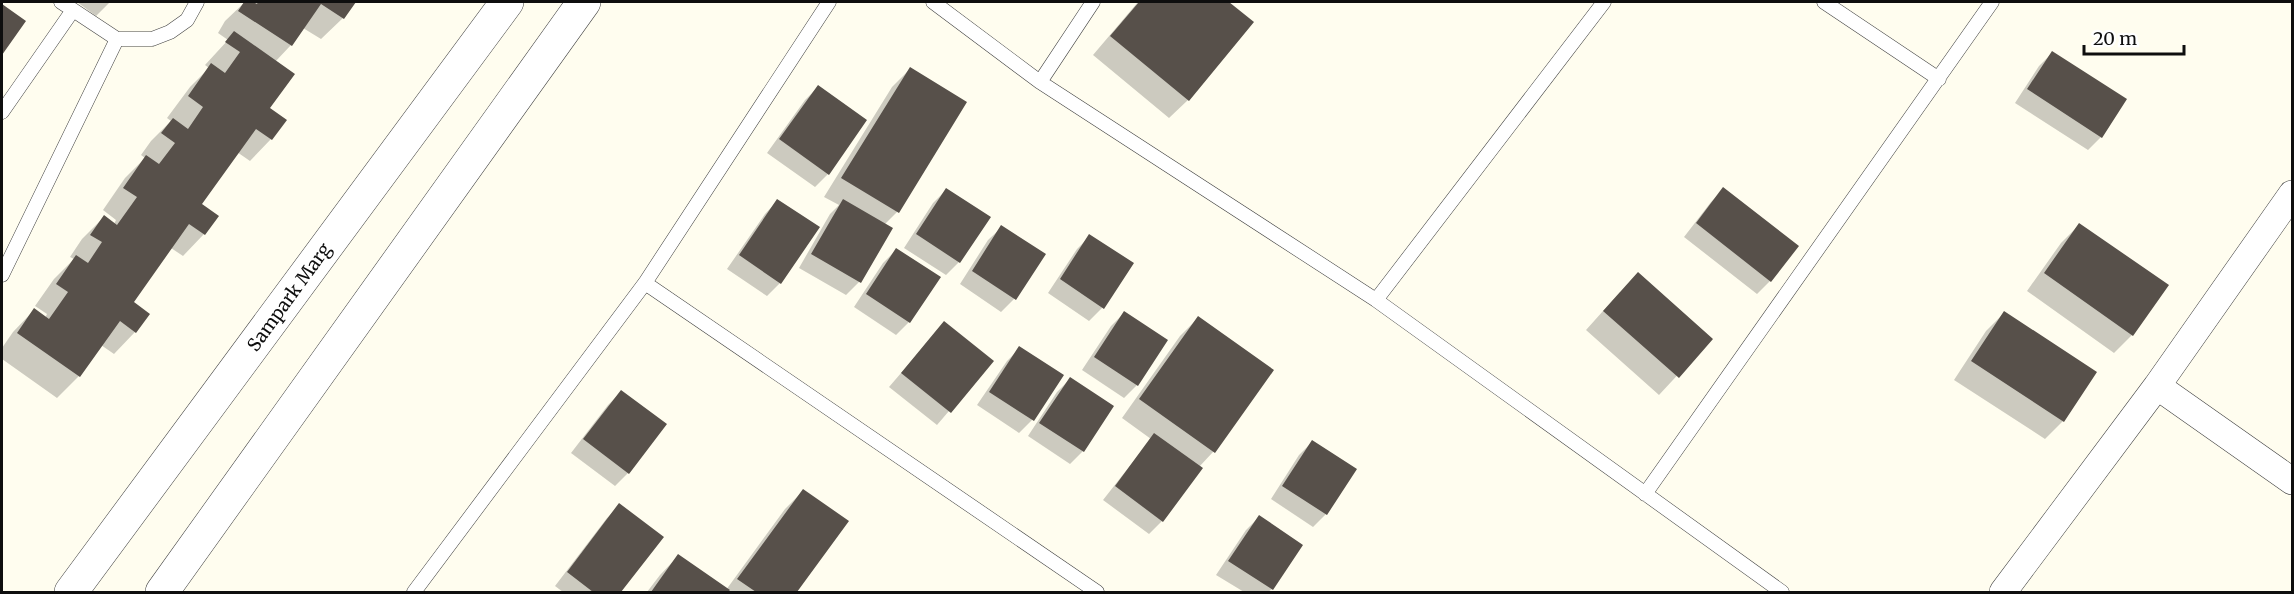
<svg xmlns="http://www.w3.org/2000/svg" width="2294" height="594" font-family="Merriweather,serif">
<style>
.shadow{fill:#0003}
.building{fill:#57504a}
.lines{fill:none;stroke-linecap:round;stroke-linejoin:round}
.service-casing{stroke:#414141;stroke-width:15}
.minor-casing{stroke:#414141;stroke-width:28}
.tertiary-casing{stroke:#414141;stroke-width:34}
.service{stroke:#fff;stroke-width:14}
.minor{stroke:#fff;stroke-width:27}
.tertiary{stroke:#fff;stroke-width:33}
.labels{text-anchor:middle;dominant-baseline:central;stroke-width:6;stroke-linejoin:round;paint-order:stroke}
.street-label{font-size:18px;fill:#0e0e0e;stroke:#fff}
</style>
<rect width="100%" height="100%" fill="#fffdef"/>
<!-- shadow -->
<path class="shadow" d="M 77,2 L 110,2 L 96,16 Z
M 245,2 L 353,2 L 343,18 L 321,39 L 303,28 L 291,45 L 275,62 L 268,109 L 285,120 L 271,139 L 250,161 L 237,152 L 200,204 L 204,234 L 183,256 L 171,248 L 132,302 L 135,332 L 114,354 L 101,345 L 79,376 L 57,398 L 2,359 L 2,348 L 13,332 L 34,310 L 45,318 L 47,314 L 35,306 L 54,279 L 74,259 L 70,257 L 82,239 L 104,217 L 114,224 L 116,220 L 103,210 L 125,178 L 145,158 L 141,155 L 151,141 L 171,121 L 167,118 L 190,87 L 209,68 L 205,65 L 228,40 L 218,33 L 225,21 Z
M 1138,2 L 1226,2 L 1252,22 L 1188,100 L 1169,118 L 1093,55 Z
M 2,5 L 24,22 L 2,53 Z
M 2052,53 L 2101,137 L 2088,150 L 2015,103 L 2039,66 Z
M 910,69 L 897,212 L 884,225 L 891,229 L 859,282 L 846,295 L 799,268 L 830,214 L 839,205 L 824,197 L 892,87 Z
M 818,87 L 828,174 L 815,187 L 767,153 L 805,100 Z
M 1724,189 L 1770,281 L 1757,294 L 1684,237 L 1711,202 Z
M 946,190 L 959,262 L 946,275 L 904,248 L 933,203 Z
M 778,200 L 780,283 L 767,296 L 727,269 L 765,214 Z
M 2079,225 L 2132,335 L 2114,353 L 2027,291 L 2061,243 Z
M 1002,227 L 1014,299 L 1001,312 L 960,284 L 988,240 Z
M 1090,236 L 1102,308 L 1089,321 L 1048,293 L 1077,249 Z
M 896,250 L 909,322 L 896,335 L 854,307 L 883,263 Z
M 1620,292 L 1711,339 L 1659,395 L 1586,330 Z
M 1124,313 L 1137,385 L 1124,398 L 1082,370 L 1111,326 Z
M 2004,313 L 2063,421 L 2045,439 L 1954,380 L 1986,331 Z
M 1198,318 L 1272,370 L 1213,452 L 1199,467 L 1162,521 L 1149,534 L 1103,500 L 1151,439 L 1122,418 L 1180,336 Z
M 944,323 L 991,362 L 937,425 L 889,387 Z
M 1020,348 L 1032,420 L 1019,433 L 977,405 L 1007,361 Z
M 1070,379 L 1083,451 L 1070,464 L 1028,436 L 1057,392 Z
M 621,392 L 628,473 L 615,486 L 571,453 L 608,405 Z
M 1312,442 L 1326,514 L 1313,527 L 1271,499 L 1299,455 Z
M 803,491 L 847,522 L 796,592 L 647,592 L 660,575 L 678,556 L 726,590 L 785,509 Z
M 620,505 L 662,537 L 620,592 L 563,592 L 555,586 L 607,518 Z
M 1259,517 L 1272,589 L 1268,592 L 1244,592 L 1216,575 L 1246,530 Z"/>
<!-- building -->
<path class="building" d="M 244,2 L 253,2 L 257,4 L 258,2 L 356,2 L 344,19 L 321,4 L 292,46 L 238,11 Z
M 1139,2 L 1229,2 L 1254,22 L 1189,101 L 1110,36 Z
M 2,4 L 26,21 L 2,55 Z
M 234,31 L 295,74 L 270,108 L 287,120 L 272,140 L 256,129 L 202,204 L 219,216 L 205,235 L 189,224 L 134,302 L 150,314 L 136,333 L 120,321 L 80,377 L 17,333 L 34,308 L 49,319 L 68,292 L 56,284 L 76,255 L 88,263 L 102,242 L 90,235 L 104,215 L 117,225 L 137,197 L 123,188 L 146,155 L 159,164 L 175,143 L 161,133 L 173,118 L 188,129 L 203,107 L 188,96 L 211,63 L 225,73 L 240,52 L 225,42 Z
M 2052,51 L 2127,99 L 2102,138 L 2027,89 Z
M 910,67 L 967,102 L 899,213 L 841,178 Z
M 818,85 L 867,120 L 829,175 L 779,139 Z
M 1723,187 L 1799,246 L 1771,282 L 1696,223 Z
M 946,188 L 991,217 L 960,263 L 916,234 Z
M 777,199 L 820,227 L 781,284 L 739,255 Z
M 843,199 L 893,228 L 861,283 L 811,254 Z
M 2079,223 L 2169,285 L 2133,336 L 2044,273 Z
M 1001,225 L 1046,254 L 1016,300 L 972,271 Z
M 1089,234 L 1134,263 L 1104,309 L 1060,279 Z
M 896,248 L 941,277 L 910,323 L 866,294 Z
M 1638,272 L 1713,339 L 1679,378 L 1603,311 Z
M 1124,311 L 1168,340 L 1138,386 L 1094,357 Z
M 2004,311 L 2097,372 L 2064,422 L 1971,361 Z
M 1198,316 L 1274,370 L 1215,453 L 1139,399 Z
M 944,321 L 994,361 L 951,413 L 901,373 Z
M 1019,346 L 1064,375 L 1034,421 L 989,392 Z
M 1070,377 L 1114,406 L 1084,452 L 1039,423 Z
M 621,390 L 667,424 L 629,474 L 583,439 Z
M 1154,433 L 1203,468 L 1163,522 L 1115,486 Z
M 1312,440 L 1357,469 L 1327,515 L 1282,486 Z
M 803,489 L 849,521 L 797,592 L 756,592 L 737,579 Z
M 619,503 L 664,537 L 621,592 L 593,592 L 567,572 Z
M 1259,515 L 1303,545 L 1273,590 L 1228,561 Z
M 678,554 L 730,590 L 728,592 L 651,592 Z"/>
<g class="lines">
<!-- service casing -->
<g class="service-casing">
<path id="service" d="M 61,2 L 117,39 L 152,39 L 170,32 L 187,20 L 197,2
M 933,2 L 1040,82 L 1376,300 L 1782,592
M 1824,2 L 1939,79
M 1040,82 L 1093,2
M 2,112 L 73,10
M 2,275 L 117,39
M 645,283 L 1097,592
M 1376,300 L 1604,2
M 1645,494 L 1992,2
M 414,592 L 645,283 L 829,2"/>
</g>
<!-- minor casing -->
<g class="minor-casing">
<path id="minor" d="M 2157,386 L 2292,481
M 2003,592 L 2157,386 L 2292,194"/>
</g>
<!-- tertiary casing -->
<g class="tertiary-casing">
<path id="tertiary" d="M 71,592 L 507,2
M 162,592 L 584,2"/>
</g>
<!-- service -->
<use href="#service" class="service"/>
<!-- minor -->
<use href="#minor" class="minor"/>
<!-- tertiary -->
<use href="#tertiary" class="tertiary"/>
</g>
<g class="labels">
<!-- street labels -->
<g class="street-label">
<text transform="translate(289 297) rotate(-54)">Sampark Marg</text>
</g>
</g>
<!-- border -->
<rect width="2294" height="594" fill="none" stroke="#0e0e0e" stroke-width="6"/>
<!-- scale -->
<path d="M2084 45v9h100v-9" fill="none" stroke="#0e0e0e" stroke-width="3"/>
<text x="2093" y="45" font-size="18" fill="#0e0e0e" stroke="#ffffff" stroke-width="4.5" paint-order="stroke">20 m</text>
</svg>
